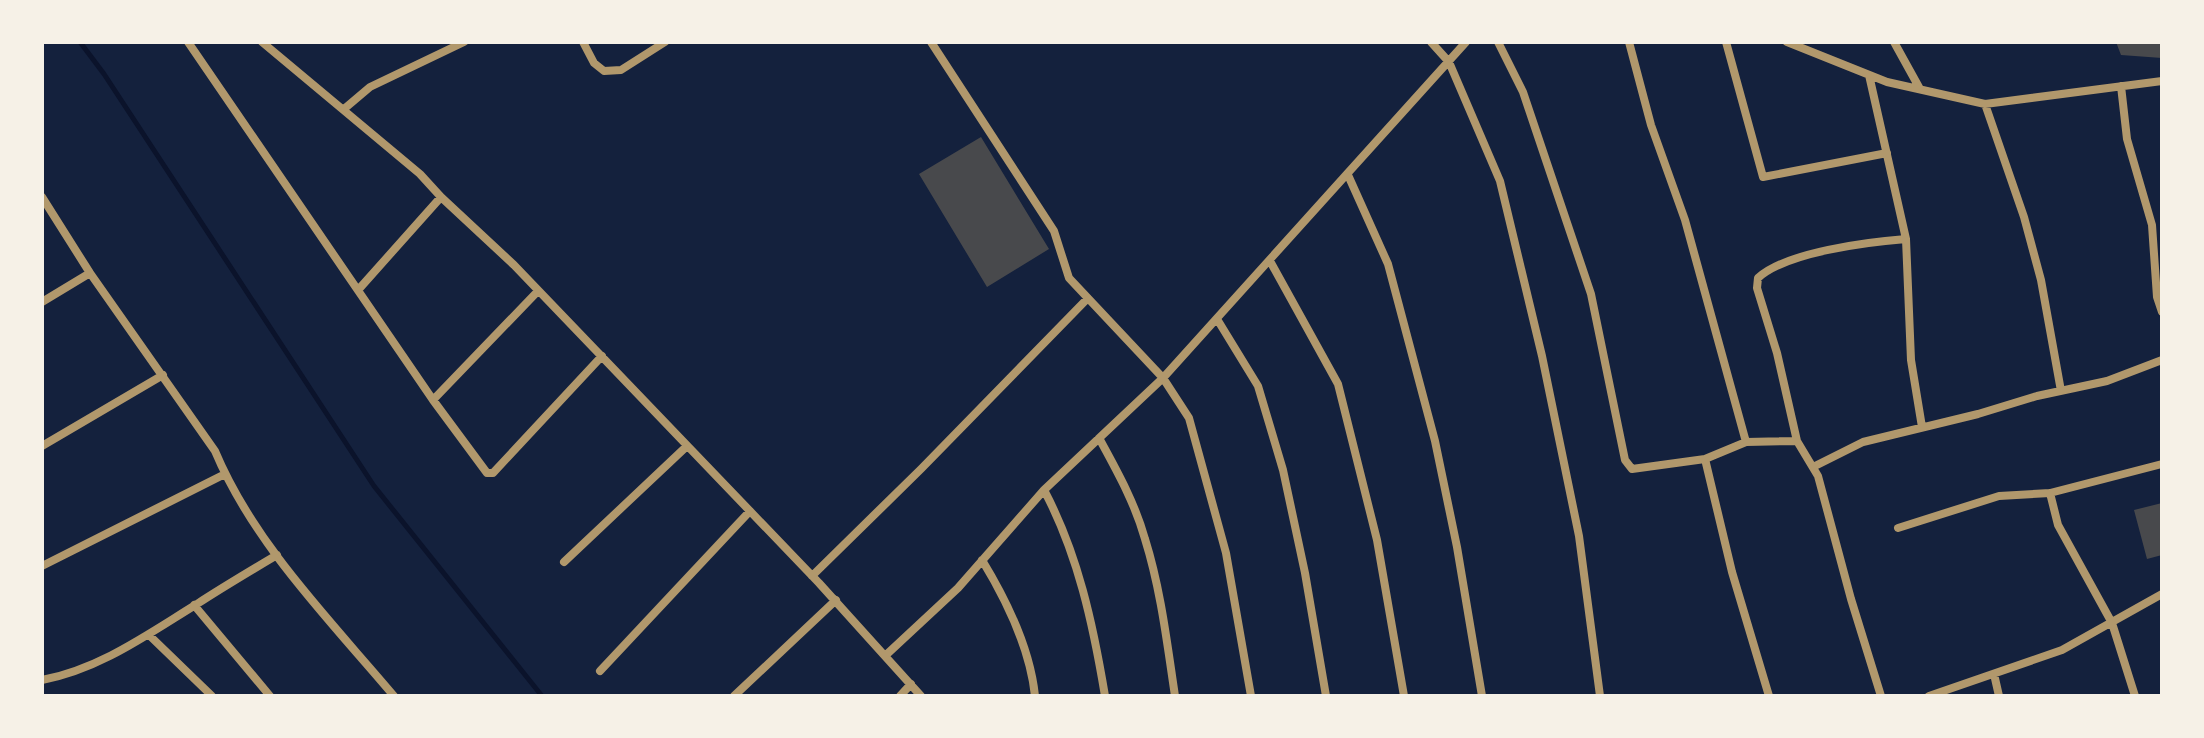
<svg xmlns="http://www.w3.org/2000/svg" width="2204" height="738" font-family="'DM Sans',sans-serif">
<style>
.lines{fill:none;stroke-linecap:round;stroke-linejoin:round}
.stream{stroke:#0b132b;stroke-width:5}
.building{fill:#48494c}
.minor{stroke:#b1986c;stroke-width:8}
</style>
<rect width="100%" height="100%" fill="#14213d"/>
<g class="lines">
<!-- stream -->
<path class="stream" d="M 80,42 L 104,74 L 374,486 L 542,696"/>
</g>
<!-- building -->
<path class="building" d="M 2116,42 L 2162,42 L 2162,58 L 2121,55 Z
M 981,137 L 1049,249 L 987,287 L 919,174 Z
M 2162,503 L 2162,555 L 2147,559 L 2134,510 Z"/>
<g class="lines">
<!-- minor -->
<path class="minor" d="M 188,42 L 433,400 L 487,473 L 493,473 L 602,356
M 262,42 L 420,174 L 441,197 L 514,265 L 819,583 L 921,696
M 583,42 L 594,63 L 604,71 L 621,70 L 665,42
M 931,42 L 1054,231 L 1069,278 L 1163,378 L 1189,418 L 1226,553 L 1251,696
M 1431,42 L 1449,62 L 1500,181 L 1542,356 L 1579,536 L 1600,696
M 1498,42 L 1523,92 L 1591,294 L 1625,460 L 1632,469 L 1705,459 L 1746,442 L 1797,441 L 1818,476 L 1851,599 L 1881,696
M 1629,42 L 1651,125 L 1685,220 L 1746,442
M 1726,42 L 1763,177 L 1887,153
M 1787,42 L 1887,82 L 1985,104 L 2162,81
M 1894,42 L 1920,89
M 1869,75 L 1906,239 L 1911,360 L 1922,427
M 2121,86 L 2127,139 L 2152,225 L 2157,297 L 2162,312
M 1985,104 L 2024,217 L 2041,280 L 2061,391
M 344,109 L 370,87 L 464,42
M 1348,175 L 1388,264 L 1435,441 L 1457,547 L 1482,696
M 42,197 L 90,273 L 215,451 C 254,544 330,620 394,696
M 1270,261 L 1338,384 L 1377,540 L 1404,696
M 359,289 L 441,197
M 42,302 L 90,273
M 1217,319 L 1258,386 L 1283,470 L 1305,573 L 1326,696
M 433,400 L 538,291
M 1099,438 C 1117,471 1135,503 1145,539 C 1161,590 1167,643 1175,696
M 1797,441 L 1777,353 L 1757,288 L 1758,278 C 1786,252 1868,242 1906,239
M 42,446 L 163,375
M 1705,459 L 1732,572 L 1769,696
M 1813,467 L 1863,442 L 1978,414 L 2037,396 L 2107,381 L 2162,360
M 1044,490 C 1078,554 1093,624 1105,696
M 2050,493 L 2058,525 L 2112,623 L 2135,696
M 1898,528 L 1999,496 L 2050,493 L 2162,464
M 982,560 C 1007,601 1030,648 1035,696
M 564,562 L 687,446
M 42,566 L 225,474
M 812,576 L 921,469 L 1088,298
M 194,605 L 270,696
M 150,636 L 212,696
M 886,655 L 958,588 L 1044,490 L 1163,378 L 1466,42
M 600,671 L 750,511
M 1994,674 L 1999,696
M 42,680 C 100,669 148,634 197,604 C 223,587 250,571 277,555
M 734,696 L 836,600
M 900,696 L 911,684
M 1929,696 L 2062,650 L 2162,594"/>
</g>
<!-- border -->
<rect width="2204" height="738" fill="none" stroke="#f6f1e7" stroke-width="88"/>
</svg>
